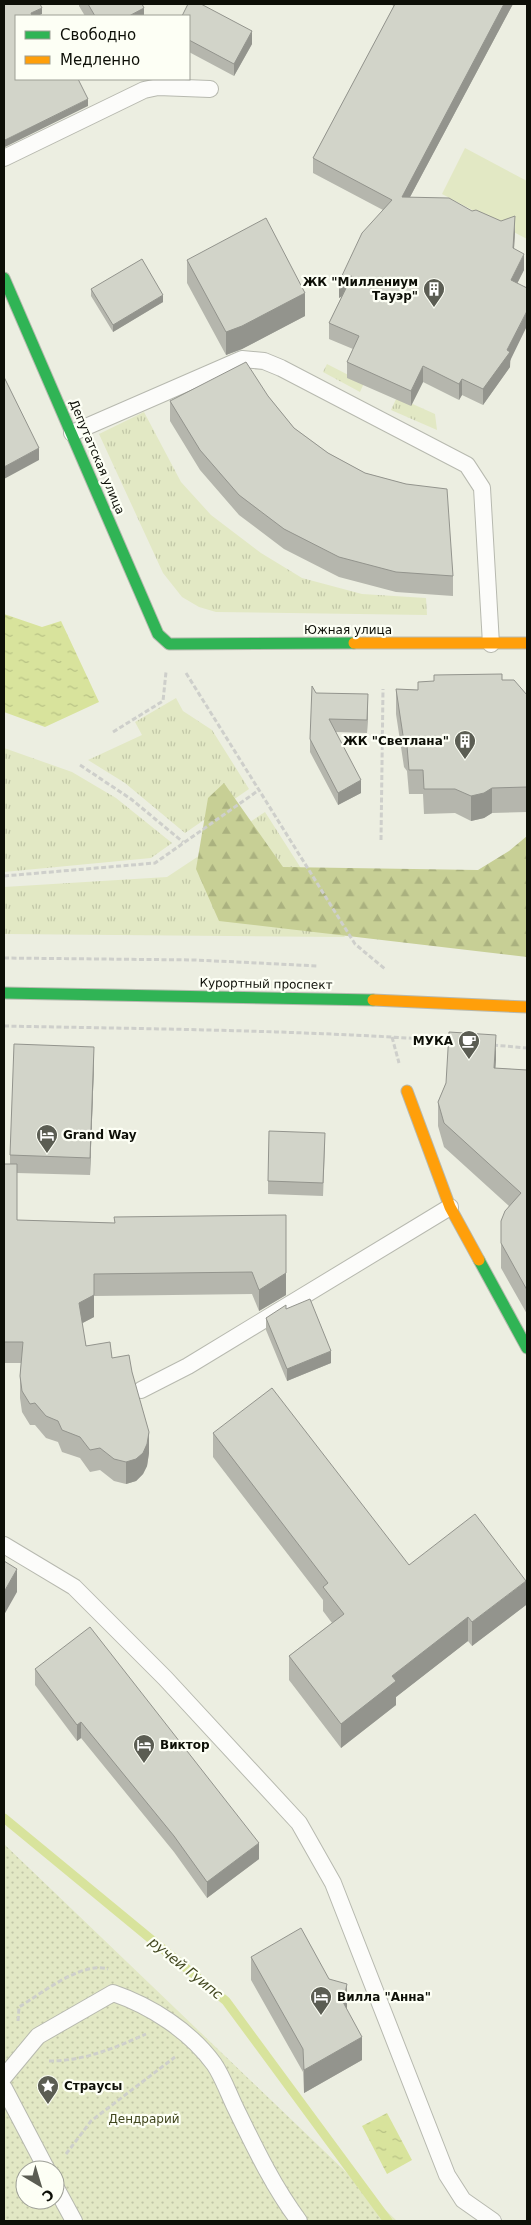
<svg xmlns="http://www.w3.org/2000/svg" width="531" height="2225" font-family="'DejaVu Sans',sans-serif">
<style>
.grass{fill:url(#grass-tufts)}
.forest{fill:url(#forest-firs)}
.park{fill:url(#park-dots);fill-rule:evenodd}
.pitch{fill:#e2e8c4}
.water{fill:url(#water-ripples)}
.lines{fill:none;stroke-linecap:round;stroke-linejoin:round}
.stream{stroke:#d8e39c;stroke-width:9}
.lane-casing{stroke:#b7b9af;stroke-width:18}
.fast-casing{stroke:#b7b9af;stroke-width:13}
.slow-casing{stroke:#b7b9af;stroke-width:13}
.path{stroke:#cecfcb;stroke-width:3;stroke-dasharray:5 2.5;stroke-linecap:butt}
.lane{stroke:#fcfcfa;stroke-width:16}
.fast{stroke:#30b455;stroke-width:11}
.slow{stroke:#ff9f0a;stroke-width:11}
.wall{fill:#b5b6ad}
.shaded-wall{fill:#93948d}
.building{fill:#d2d4c9;stroke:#93948d}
.labels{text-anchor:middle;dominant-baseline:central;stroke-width:4.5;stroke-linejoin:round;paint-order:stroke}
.poi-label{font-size:12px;font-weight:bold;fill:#0d0f07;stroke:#fdfff5;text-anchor:start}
.street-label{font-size:12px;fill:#0d0f07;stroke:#fdfff5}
.park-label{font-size:12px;fill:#41471f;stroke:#fdfff5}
.water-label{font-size:14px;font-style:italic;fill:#424720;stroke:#fdfff5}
</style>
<defs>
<pattern id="grass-tufts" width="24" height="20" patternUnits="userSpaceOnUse" patternTransform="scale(1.25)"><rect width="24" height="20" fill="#e2e8c4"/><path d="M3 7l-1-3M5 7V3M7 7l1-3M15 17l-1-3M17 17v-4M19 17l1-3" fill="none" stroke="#c1c6a7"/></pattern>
<pattern id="forest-firs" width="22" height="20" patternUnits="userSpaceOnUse" patternTransform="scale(1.25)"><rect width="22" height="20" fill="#c7cf95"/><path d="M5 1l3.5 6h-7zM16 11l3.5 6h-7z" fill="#aab17f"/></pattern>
<pattern id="park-dots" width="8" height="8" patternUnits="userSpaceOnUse" patternTransform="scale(1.25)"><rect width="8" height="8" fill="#e2e8c4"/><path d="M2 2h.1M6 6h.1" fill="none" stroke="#c1c6a7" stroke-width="1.8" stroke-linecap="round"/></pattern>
<pattern id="water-ripples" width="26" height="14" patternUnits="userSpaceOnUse" patternTransform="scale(1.25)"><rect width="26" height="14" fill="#d8e39c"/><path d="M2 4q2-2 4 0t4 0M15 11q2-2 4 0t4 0" fill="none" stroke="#b8c285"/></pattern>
</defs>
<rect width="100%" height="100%" fill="#eceee1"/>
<!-- grass -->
<path class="grass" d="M 327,364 L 364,383 L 360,392 L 323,372 Z
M 397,397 L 435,414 L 437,430 L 391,410 Z
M 144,412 L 181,482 L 211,515 L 261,553 L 302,578 L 362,594 L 426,598 L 427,615 L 216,612 L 199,607 L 182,597 L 163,573 L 99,434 Z
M 176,698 L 183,711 L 212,730 L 249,789 L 185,833 L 125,783 L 88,760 L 142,735 L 135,722 Z
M 4,748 L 72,772 L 116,798 L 172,843 L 151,858 L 4,872 Z
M 265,812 L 345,937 L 4,934 L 4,887 L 167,877 Z"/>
<!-- forest -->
<path class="forest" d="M 224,783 L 283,867 L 478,870 L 509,851 L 527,836 L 527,957 L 219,921 L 196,869 L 208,798 Z"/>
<!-- park -->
<path class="park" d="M 4,1844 L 397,2221 L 4,2221 ZM 25,2170 L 55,2170 L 55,2200 L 25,2200 Z"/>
<!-- pitch -->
<path class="pitch" d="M 465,148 L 527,181 L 527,239 L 442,194 Z"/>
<!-- water -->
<path class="water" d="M 4,614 L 42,627 L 61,621 L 99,702 L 45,727 L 4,712 Z
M 387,2113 L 412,2160 L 387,2174 L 362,2126 Z"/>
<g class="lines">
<!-- stream -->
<path class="stream" d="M 4,1818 L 226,2001 L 388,2221"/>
<!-- lane casing -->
<g class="lane-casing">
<path id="lane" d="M 4,158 L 144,90 L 158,87 L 210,89
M 72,433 L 242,359 L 264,361 L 281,368 L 467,465 L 482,488 L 491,644
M 141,1390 L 188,1366 L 450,1207
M 4,1545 L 74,1587 L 165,1678 L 299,1823 L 333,1883 L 447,2175 L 463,2200 L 493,2221
M 4,2077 L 38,2036 L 113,1993 C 151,2006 190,2031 214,2064 C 223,2077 229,2095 236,2109 C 255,2148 273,2186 299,2221
M 4,2088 L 47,2170
M 55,2186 L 74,2221"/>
</g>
<!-- fast casing -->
<g class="fast-casing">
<path id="fast" d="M 4,278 L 158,634 L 169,644 L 354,643
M 4,993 L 373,1000
M 479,1260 L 527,1348"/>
</g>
<!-- slow casing -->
<g class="slow-casing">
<path id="slow" d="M 354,643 L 527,643
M 373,1000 L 527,1007
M 407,1091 L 450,1207 L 479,1260"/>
</g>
<!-- path -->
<path class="path" d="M 186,673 L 355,944 L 385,969
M 113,732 L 163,701 L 166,672
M 80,765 L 131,799 L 183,842
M 381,840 L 383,689
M 4,876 L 155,863 L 259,790
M 4,958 L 196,960 L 318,966
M 4,1026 C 153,1029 303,1030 452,1041
M 392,1037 L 399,1063
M 493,1045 L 527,1048
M 18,2021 L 19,2007 C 42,1993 82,1961 108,1969
M 49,2061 C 84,2061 115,2048 146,2034
M 66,2154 L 91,2121 L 175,2057"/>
<!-- lane -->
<use href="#lane" class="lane"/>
<!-- fast -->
<use href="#fast" class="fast"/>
<!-- slow -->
<use href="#slow" class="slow"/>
</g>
<!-- wall -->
<path class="wall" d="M 79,4 L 142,4 L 144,16 L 85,16 L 79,6 Z
M 390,4 L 513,4 L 410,197 L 472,211 L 515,232 L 514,249 L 524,270 L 517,283 L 510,367 L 483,405 L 462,395 L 459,400 L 423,382 L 411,406 L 347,378 L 347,362 L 353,349 L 329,339 L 329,323 L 342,296 L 339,298 L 383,210 L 313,173 L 313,158 L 394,6 Z
M 189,16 L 252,44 L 234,76 L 189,52 Z
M 187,260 L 305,316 L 242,349 L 226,355 L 187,283 Z
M 91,289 L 163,302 L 113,332 L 91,296 Z
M 268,396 L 294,428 L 328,453 L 365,473 L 406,484 L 453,576 L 453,596 L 396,592 L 339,577 L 284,549 L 239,515 L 200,470 L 170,421 L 170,401 Z
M 502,680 L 527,695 L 527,812 L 492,813 L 484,818 L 471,821 L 455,813 L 424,814 L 423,794 L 409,794 L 407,771 L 404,767 L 396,714 L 396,689 L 418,690 Z
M 316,693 L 368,707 L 367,733 L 336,732 L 361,793 L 338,805 L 310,752 L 310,739 Z
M 496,1059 L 495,1068 L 527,1070 L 527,1314 L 501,1268 L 501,1221 L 509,1206 L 444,1147 L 438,1126 L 438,1102 L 446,1083 Z
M 94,1064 L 90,1175 L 17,1173 L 17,1220 L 115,1223 L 286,1215 L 286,1295 L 259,1311 L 252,1294 L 94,1296 L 94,1317 L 82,1323 L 86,1346 L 112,1358 L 132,1372 L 149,1453 L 147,1466 L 143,1474 L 136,1481 L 126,1484 L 114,1481 L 100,1470 L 90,1472 L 80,1458 L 62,1452 L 58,1442 L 46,1438 L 35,1425 L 30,1425 L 22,1412 L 20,1398 L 20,1376 L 21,1363 L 4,1363 L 4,1164 L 10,1164 L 10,1155 Z
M 325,1146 L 323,1196 L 268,1194 L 268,1181 Z
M 286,1309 L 331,1363 L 287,1381 L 266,1330 L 266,1318 Z
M 213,1433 L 409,1565 L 526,1605 L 472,1646 L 468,1641 L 396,1697 L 396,1705 L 341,1748 L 289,1680 L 289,1656 L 332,1623 L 323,1611 L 323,1600 L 213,1457 Z
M 35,1669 L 259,1859 L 207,1898 L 174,1852 L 81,1738 L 77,1741 L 35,1685 Z
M 251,1957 L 329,1979 L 347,2007 L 346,2009 L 362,2060 L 304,2093 L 303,2072 L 251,1980 Z"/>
<!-- shaded-wall -->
<path class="shaded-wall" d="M 504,4 L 513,4 L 402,212 L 402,197 Z
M 42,8 L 42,14 L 38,16 L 31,16 L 31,13 Z
M 144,8 L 144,16 L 129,16 Z
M 252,31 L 252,44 L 234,76 L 234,64 Z
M 88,99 L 88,106 L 5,147 L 5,140 Z
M 515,216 L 515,232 L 513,264 L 513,248 Z
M 524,254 L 524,270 L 511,296 L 511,280 Z
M 352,276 L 352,291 L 339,298 L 339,282 Z
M 305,293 L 305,316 L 242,349 L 226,355 L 226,332 Z
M 163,295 L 163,302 L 113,332 L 113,325 Z
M 527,311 L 527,326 L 510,361 L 510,367 L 483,405 L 483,389 L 507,350 Z
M 423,366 L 423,382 L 411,406 L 411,391 Z
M 462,379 L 462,395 L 459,400 L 459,384 Z
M 39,448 L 39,460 L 4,479 L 4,467 Z
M 368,694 L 368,707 L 367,733 L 367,720 Z
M 361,780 L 361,793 L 338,805 L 338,793 Z
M 492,788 L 492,813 L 484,818 L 471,821 L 471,796 Z
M 496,1035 L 496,1059 L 494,1092 L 494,1068 Z
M 94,1047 L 94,1064 L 90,1175 L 90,1158 Z
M 286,1273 L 286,1295 L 259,1311 L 259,1290 Z
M 94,1274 L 94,1317 L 79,1325 L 79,1303 Z
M 331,1351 L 331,1363 L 287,1381 L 287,1369 Z
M 149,1432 L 149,1453 L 147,1466 L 143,1474 L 136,1481 L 126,1484 L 126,1462 Z
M 17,1569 L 17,1592 L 4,1615 L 4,1592 Z
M 526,1581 L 526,1605 L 472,1646 L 472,1622 Z
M 468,1617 L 468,1641 L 396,1697 L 396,1705 L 341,1748 L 341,1724 L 392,1676 Z
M 81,1722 L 81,1738 L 77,1741 L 77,1725 Z
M 259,1843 L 259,1859 L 207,1898 L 207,1882 Z
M 347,1984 L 347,2007 L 343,2025 L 343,2002 Z
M 362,2037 L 362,2060 L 304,2093 L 304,2070 Z"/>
<!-- building -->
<path class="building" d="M 4,4 L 40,4 L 42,8 L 31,13 L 32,16 L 16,16 L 16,79 L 78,79 L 88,99 L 5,140 L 4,138 Z
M 88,4 L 142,4 L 144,8 L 129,16 L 95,16 Z
M 188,4 L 201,4 L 252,31 L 234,64 L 189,40 L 189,16 L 182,16 Z
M 395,4 L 504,4 L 402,197 L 449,198 L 472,211 L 476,210 L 501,221 L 515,216 L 513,248 L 524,254 L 511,280 L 527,288 L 527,311 L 507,350 L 510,352 L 483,389 L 462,379 L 459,384 L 423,366 L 411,391 L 347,362 L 359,336 L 329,323 L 352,276 L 339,282 L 362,233 L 392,200 L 313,158 Z
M 266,218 L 305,293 L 242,326 L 226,332 L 187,260 Z
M 142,259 L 163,295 L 113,325 L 91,289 Z
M 246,362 L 268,396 L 294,428 L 328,453 L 365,473 L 406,484 L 447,489 L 453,576 L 396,572 L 339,557 L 284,529 L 239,495 L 200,450 L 170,401 Z
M 4,377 L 39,448 L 4,467 Z
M 502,674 L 502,680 L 514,680 L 527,695 L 527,787 L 492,788 L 484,793 L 471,796 L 455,789 L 424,789 L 423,770 L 409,770 L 407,746 L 404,742 L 396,689 L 418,690 L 418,682 L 434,681 L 434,675 Z
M 312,686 L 316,693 L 368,694 L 367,720 L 329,719 L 361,780 L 338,793 L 310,739 Z
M 449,1032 L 496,1035 L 494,1068 L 527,1070 L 527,1290 L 501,1243 L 501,1221 L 505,1211 L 521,1193 L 444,1123 L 438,1102 L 446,1083 Z
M 14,1044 L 94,1047 L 90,1158 L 10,1155 Z
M 269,1131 L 325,1133 L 323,1183 L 268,1181 Z
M 4,1164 L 17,1164 L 17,1220 L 115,1223 L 114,1217 L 286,1215 L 286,1273 L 259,1290 L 252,1272 L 94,1274 L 94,1295 L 79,1303 L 86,1346 L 110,1342 L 112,1358 L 129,1355 L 132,1372 L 149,1432 L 147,1444 L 143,1453 L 136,1459 L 126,1462 L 114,1459 L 100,1448 L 90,1450 L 80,1437 L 62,1430 L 58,1421 L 46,1416 L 35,1403 L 30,1404 L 22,1391 L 20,1376 L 23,1342 L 4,1342 Z
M 310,1299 L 331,1351 L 287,1369 L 266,1318 L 286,1305 L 286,1309 Z
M 272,1388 L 409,1565 L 475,1514 L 526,1581 L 472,1622 L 468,1617 L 392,1676 L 396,1681 L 341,1724 L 289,1656 L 344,1614 L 323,1587 L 328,1583 L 213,1433 Z
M 4,1561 L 17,1569 L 4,1592 Z
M 90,1627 L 259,1843 L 207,1882 L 174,1836 L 81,1722 L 77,1725 L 35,1669 Z
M 301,1928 L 329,1979 L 347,1984 L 343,2002 L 362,2037 L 304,2070 L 303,2049 L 251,1957 Z"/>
<!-- icons -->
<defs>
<g id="building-pin" transform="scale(1.125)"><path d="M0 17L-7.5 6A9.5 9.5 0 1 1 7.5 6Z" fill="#5b5d53" stroke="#fdfff5"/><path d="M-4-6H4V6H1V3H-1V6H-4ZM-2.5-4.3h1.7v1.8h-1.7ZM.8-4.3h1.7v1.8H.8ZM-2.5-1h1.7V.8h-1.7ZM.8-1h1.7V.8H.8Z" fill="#fff"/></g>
<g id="cafe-pin" transform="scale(1.125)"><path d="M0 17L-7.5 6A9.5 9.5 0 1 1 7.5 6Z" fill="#5b5d53" stroke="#fdfff5"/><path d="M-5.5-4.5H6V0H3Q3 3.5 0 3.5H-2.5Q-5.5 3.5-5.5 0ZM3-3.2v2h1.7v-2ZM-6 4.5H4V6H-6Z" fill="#fff"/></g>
<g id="hotel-pin" transform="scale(1.125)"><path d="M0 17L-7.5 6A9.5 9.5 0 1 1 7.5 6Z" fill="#5b5d53" stroke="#fdfff5"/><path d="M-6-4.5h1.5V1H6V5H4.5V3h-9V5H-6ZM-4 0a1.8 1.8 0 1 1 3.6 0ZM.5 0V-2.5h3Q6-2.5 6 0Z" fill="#fff"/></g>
<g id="sight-pin" transform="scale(1.125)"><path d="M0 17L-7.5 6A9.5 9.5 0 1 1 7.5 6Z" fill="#5b5d53" stroke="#fdfff5"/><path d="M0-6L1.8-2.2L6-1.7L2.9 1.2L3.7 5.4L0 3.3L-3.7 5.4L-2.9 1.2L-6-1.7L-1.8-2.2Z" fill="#fff"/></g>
</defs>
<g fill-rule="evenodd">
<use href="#building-pin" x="434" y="289"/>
<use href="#building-pin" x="465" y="741"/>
<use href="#cafe-pin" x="469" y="1041"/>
<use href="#hotel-pin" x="47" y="1135"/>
<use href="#hotel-pin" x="144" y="1745"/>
<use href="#hotel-pin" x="321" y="1997"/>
<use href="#sight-pin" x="48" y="2086"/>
</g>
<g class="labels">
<!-- poi labels -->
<g class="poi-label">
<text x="418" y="282" text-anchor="end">ЖК "Миллениум<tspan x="418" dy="14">Тауэр"</tspan></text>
<text x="449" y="741" text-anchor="end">ЖК "Светлана"</text>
<text x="453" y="1041" text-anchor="end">МУКА</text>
<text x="63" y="1135">Grand Way</text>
<text x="160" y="1745">Виктор</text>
<text x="337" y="1997">Вилла "Анна"</text>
<text x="64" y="2086">Страусы</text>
</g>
<!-- street labels -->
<g class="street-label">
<text transform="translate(97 457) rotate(67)">Депутатская улица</text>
<text x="348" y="630">Южная улица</text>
<text transform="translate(266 984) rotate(1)">Курортный проспект</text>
</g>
<!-- park labels -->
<g class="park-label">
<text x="144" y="2119">Дендрарий</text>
</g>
<!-- water labels -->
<g class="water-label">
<text transform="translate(186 1968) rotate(39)">ручей Гуипс</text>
</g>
</g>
<!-- border -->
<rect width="531" height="2225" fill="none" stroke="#0d0f07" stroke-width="10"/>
<!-- legend -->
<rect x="15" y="15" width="175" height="65" fill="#fdfff5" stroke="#9d9f96"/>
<rect x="25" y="31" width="25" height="8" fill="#30b455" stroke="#9d9f96"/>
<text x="60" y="40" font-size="15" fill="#0d0f07">Свободно</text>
<rect x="25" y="56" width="25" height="8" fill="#ff9f0a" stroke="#9d9f96"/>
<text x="60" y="65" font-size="15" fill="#0d0f07">Медленно</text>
<!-- north arrow -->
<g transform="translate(40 2185) rotate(142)"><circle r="24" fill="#fdfff5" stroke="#9d9f96"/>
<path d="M0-4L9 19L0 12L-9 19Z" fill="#5b5d53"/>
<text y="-8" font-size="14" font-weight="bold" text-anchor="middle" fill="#0d0f07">С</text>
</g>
</svg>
